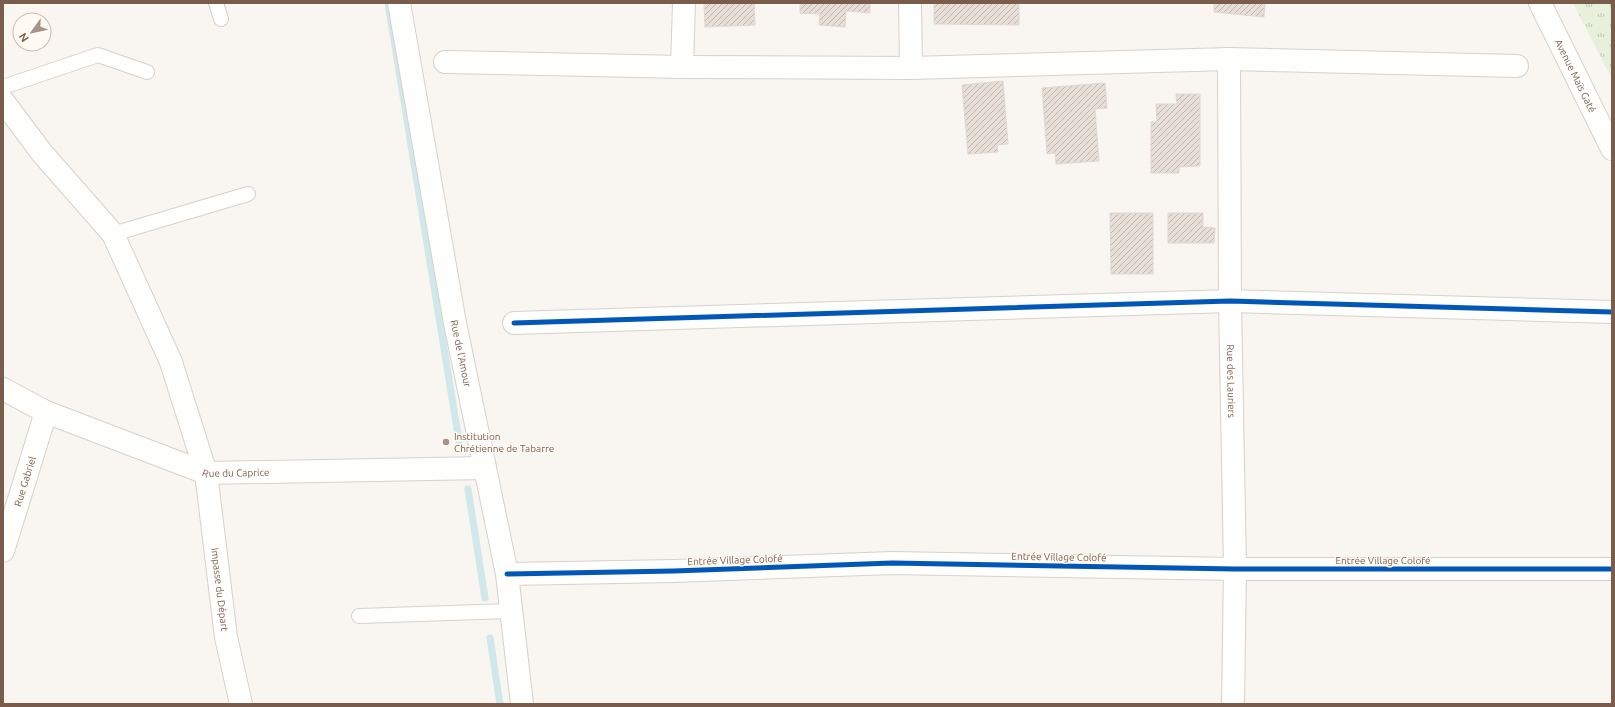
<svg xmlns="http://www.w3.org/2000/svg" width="1615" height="707" font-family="Ubuntu,sans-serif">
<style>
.grass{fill:url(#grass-tufts)}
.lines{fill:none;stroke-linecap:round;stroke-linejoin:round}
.stream{stroke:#d0e8ea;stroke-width:7}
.building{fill:url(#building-hatch);stroke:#e2d8d2}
.lane-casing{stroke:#d7d1cb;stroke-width:16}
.street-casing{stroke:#d7d1cb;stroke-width:24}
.secondary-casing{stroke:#d9d2cb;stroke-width:24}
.lane{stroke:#fefefd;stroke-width:14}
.street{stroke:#fefefd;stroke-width:22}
.secondary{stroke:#fefefd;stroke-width:22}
.cycleway-casing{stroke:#fffaf3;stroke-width:8}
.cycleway{stroke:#0057b8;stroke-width:5}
.poi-dot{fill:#a69286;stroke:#fffaf3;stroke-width:1.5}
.labels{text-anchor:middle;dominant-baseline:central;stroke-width:3;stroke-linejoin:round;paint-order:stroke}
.street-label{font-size:10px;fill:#7a5c4d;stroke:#fffaf3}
.poi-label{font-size:10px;fill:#7a5c4d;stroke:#fffaf3;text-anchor:start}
</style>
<defs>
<pattern id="grass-tufts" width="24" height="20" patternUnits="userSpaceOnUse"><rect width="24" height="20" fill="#e7f0db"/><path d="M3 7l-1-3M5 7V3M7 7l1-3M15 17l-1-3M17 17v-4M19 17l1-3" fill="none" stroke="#c0c6b4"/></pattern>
<pattern id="building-hatch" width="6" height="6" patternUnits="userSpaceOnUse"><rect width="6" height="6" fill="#e6ded7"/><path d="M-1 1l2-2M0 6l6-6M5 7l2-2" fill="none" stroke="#bfb7b1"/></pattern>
</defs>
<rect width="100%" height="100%" fill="#f9f5f0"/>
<!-- grass -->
<path class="grass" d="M 1573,3 L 1612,3 L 1612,79 Z"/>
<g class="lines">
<!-- stream -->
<path class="stream" d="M 388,3 L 459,441
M 468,489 L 485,598
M 490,638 L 500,704"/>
</g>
<!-- building -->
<path class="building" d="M 704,3 L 754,3 L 755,25 L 705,27 Z
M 800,3 L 870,3 L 870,13 L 846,11 L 845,27 L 819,25 L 820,14 L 800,13 Z
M 934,3 L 1019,3 L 1019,25 L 934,24 Z
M 1214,3 L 1265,3 L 1264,17 L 1214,12 Z
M 1003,81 L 1008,144 L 997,145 L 998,152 L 968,154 L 962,85 Z
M 1105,83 L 1107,108 L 1095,109 L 1099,161 L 1056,164 L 1055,153 L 1047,154 L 1042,88 Z
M 1176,94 L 1200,94 L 1200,166 L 1179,167 L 1179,173 L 1151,173 L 1151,122 L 1157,122 L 1156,104 L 1177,104 Z
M 1110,213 L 1153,213 L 1153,274 L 1111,274 Z
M 1168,213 L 1203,213 L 1203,227 L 1215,228 L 1214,243 L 1168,243 Z"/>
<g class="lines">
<!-- lane casing -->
<g class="lane-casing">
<path id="lane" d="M 216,3 L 221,19
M 3,87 L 98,55 L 147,72
M 113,234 L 248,194
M 359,616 L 510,611"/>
</g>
<!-- street casing -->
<g class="street-casing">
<g id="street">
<path id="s1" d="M 399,3 L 455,323 L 507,574 L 522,704"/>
<path d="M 910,3 L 911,68"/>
<path id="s2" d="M 1229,59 L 1230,301 L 1235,569 L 1233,704"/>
<path d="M 445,62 L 682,67 L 911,68 L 1229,59 L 1517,66"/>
<path d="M 682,67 L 684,3"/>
<path id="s3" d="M 3,101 L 42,153 L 113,234 L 171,362 L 206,473 L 226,637 L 241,704"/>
<path d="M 514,323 L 1230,301 L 1612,312"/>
<path id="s4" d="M 3,389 L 46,412 L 206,473 L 485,468"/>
<path id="s5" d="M 3,551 L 46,412"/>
<path d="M 507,574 L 674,571 L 892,563 L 1235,569 L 1612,569"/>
</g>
</g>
<!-- secondary casing -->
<g class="secondary-casing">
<g id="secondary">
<path id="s6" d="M 1540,3 L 1612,149"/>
</g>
</g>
<!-- lane -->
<use href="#lane" class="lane"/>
<!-- street -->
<use href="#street" class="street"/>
<!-- secondary -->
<use href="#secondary" class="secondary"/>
<!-- cycleway casing -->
<g class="cycleway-casing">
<path id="cycleway" d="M 514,323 L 1230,301 L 1612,312
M 507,574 L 674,571 L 892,563 L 1235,569 L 1612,569"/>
</g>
<!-- cycleway -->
<use href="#cycleway" class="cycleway"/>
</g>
<!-- markers -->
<circle class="poi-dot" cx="446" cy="442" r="4"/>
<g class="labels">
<!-- street labels -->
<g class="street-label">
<text stroke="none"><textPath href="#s6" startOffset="81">Avenue Maïs Gaté</textPath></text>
<text stroke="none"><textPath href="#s1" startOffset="356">Rue de l'Amour</textPath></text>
<text stroke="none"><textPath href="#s2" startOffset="322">Rue des Lauriers</textPath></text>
<text stroke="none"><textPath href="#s4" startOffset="250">Rue du Caprice</textPath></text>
<text stroke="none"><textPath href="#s5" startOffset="73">Rue Gabriel</textPath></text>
<text transform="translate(1059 557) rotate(1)">Entrée Village Colofé</text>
<text transform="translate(735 560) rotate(-2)">Entrée Village Colofé</text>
<text x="1383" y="560">Entrée Village Colofé</text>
<text stroke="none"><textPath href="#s3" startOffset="547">Impasse du Départ</textPath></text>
</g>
<!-- poi labels -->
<g class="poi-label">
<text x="454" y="436">Institution<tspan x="454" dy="12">Chrétienne de Tabarre</tspan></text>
</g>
</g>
<!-- border -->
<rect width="1615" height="707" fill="none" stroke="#7a5c4d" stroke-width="8"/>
<!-- north arrow -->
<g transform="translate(32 32) rotate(237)"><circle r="19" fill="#fffaf3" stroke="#cabbb1"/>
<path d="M0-3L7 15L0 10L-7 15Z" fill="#a69286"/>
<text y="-6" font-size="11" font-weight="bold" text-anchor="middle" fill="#7a5c4d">N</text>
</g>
</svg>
